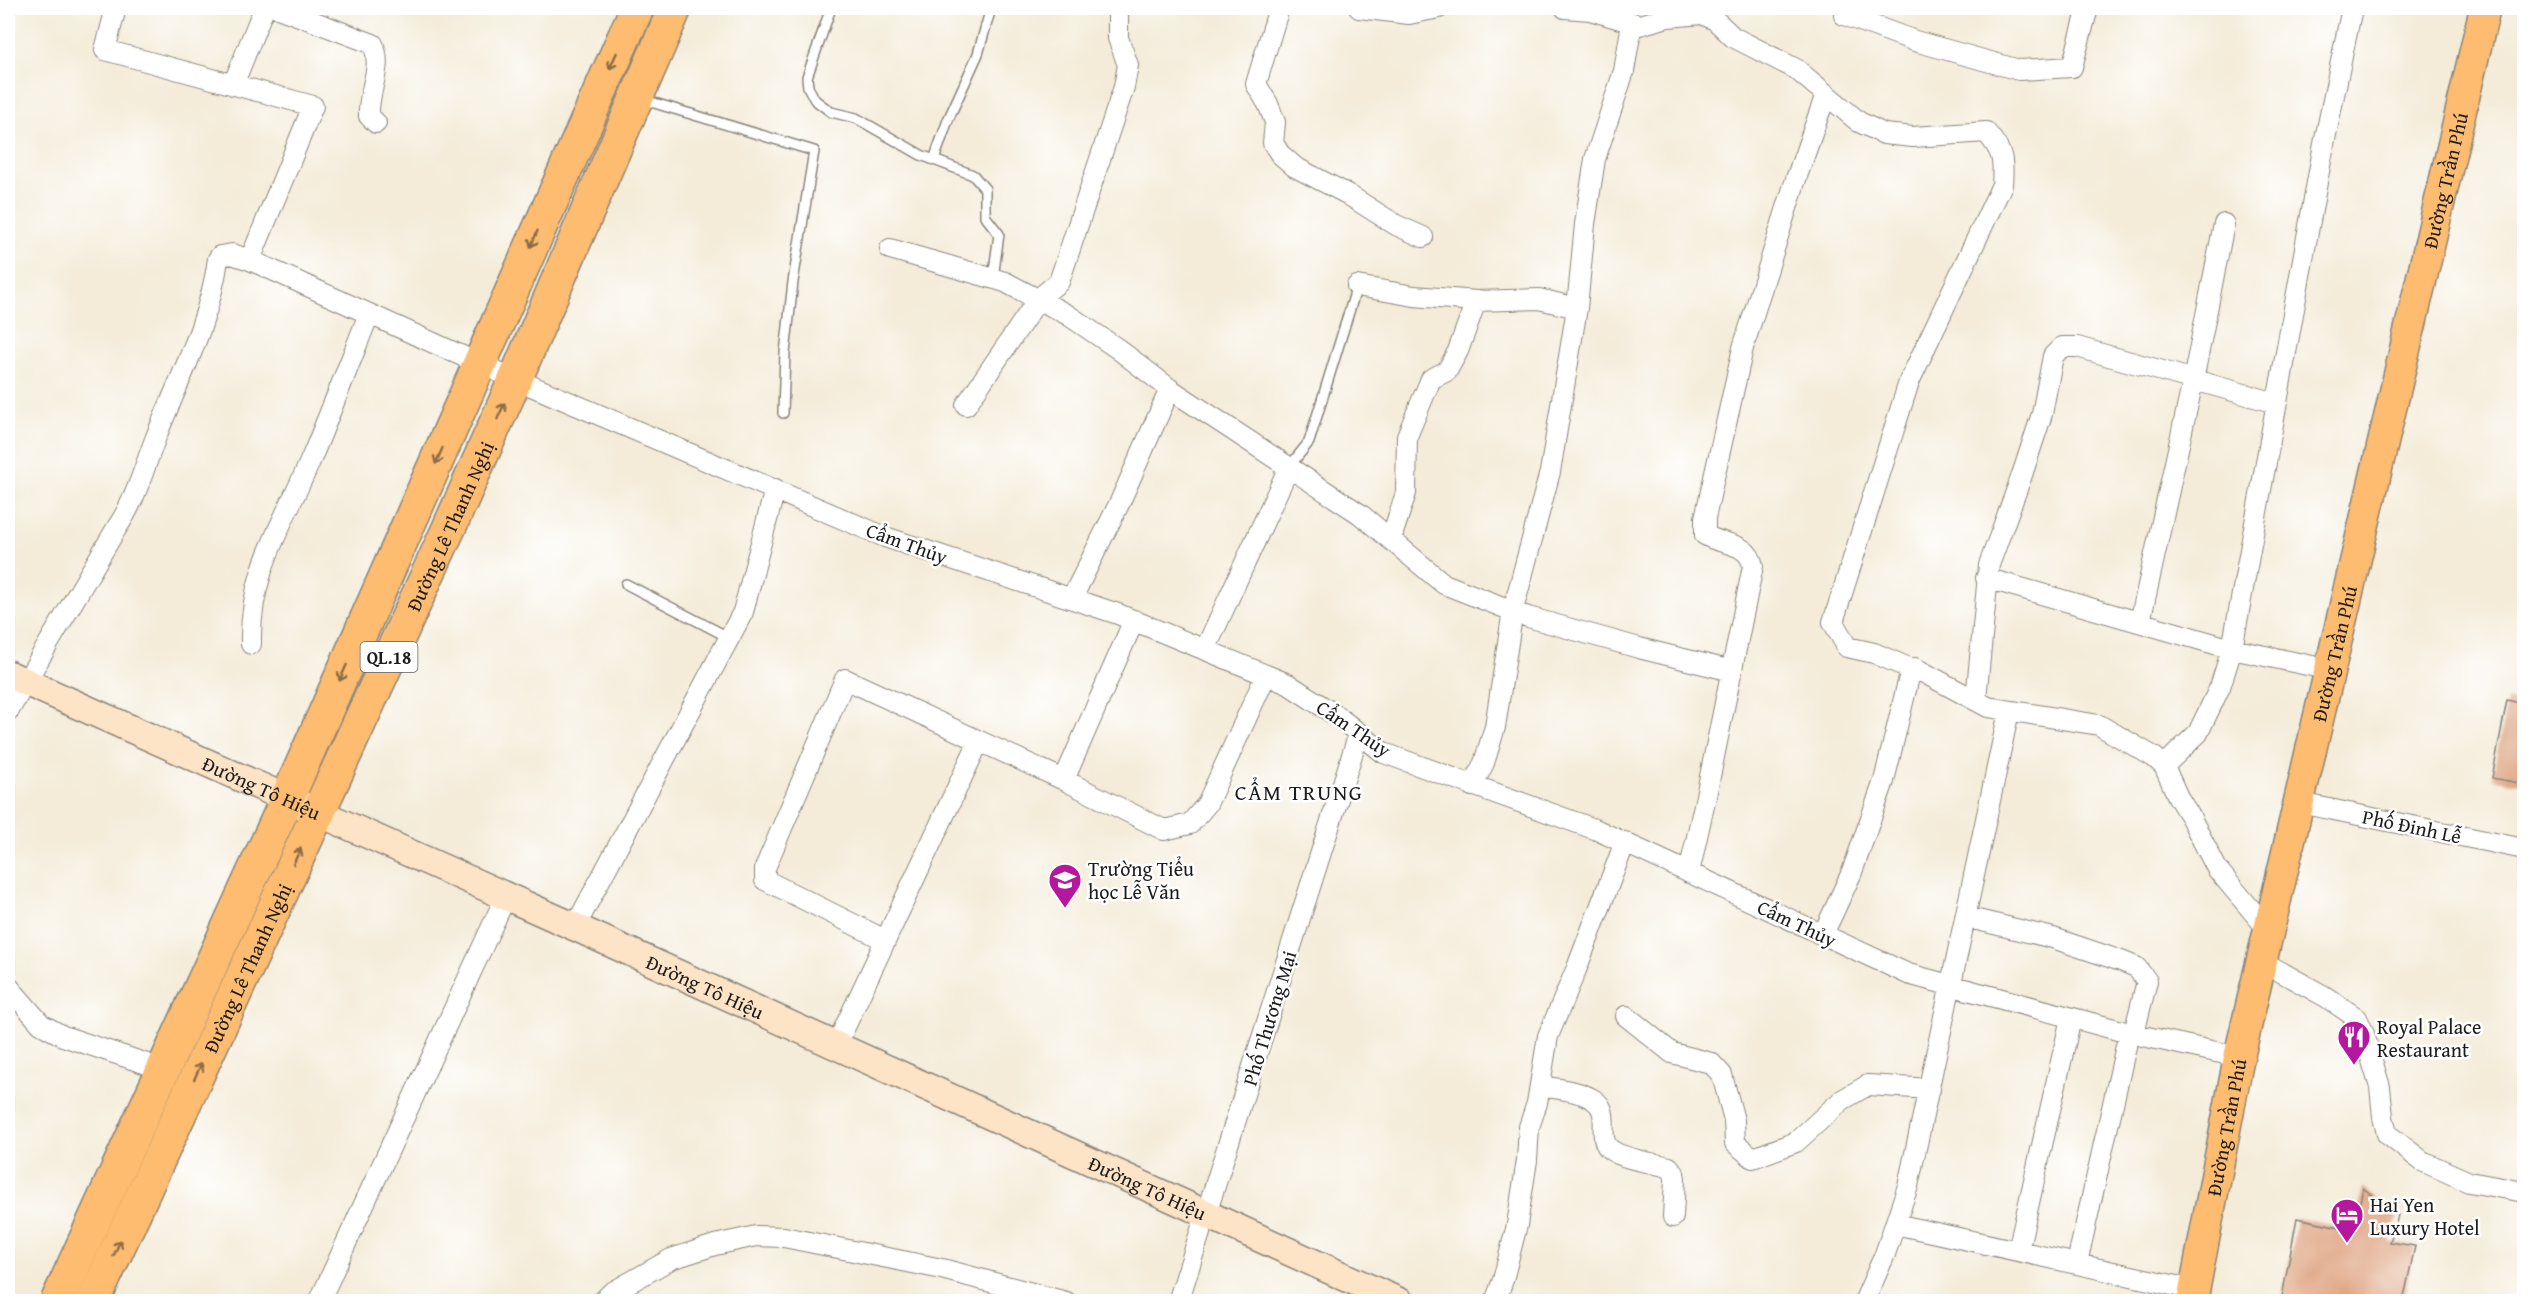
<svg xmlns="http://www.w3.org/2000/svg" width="2532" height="1309" font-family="'Gentium Book Plus',serif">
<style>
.building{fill:#e0a988}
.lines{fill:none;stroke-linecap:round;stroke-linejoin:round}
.lane-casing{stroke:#88847a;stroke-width:12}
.street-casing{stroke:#88847a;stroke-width:22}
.secondary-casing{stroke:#88847a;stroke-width:30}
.primary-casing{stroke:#88847a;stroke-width:33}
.highway-casing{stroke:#88847a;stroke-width:36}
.lane{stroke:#fff;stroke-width:9}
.street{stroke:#fff;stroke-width:20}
.secondary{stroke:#fee4c6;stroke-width:27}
.primary{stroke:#fdbc70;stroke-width:30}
.highway{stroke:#fdbc70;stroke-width:33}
.oneway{stroke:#8c6c46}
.labels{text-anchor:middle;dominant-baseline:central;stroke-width:5;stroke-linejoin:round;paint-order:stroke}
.shield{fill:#fff;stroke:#606060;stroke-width:1.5}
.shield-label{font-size:18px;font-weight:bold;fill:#1c1c1c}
.street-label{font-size:20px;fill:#1c1c1c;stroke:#fff}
.poi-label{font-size:20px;fill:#1c1c1c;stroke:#fff;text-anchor:start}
.quarter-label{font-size:22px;letter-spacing:1.5px;fill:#1c1c1c;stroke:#fff}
</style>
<rect width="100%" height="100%" fill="#fff"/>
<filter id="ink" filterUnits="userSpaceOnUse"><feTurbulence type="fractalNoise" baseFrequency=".0167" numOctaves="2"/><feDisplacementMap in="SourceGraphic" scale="12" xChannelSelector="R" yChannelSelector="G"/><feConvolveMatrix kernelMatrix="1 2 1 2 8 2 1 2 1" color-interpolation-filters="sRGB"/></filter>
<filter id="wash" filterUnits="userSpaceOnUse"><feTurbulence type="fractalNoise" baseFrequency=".008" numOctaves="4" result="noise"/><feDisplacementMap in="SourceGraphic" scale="24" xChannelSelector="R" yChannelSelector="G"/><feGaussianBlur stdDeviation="1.35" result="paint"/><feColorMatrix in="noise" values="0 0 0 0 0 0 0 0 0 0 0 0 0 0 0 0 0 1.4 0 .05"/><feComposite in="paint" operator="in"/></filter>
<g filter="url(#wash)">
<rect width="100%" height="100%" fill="#f4ecd9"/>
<g id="blocks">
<!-- building -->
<path class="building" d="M 2507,700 L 2524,704 L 2524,784 L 2492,778 Z
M 2363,1188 L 2398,1215 L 2390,1242 L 2415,1246 L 2403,1302 L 2281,1302 L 2297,1218 L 2354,1230 Z"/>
</g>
</g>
<g filter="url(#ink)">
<use href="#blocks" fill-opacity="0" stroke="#88847a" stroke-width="1.5"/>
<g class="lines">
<!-- lane casing -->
<g class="lane-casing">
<path id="lane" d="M 831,8 L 807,77 L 808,87 L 815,100 L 831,112 L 856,118 L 921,155 L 973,175 L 985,189 L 985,216 L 999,234 L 993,278
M 641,99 L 814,151 L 793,282 L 785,353 L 783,413
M 934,160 L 948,120 L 978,54 L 991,8
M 1289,467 L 1309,442 L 1357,286
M 626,584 L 730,638"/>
</g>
<!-- street casing -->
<g class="street-casing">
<path id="street" d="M 116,8 L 105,50 L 313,106 L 250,260 L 480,364 L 885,537 L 1118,614 L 1288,684 L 1337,716 L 1384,753 L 1597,830 L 1908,974 L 2129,1033 L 2239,1057
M 278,8 L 373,44 C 384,68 367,91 369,116 L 376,123
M 1279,8 L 1256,84 L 1268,104 L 1275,122 L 1273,143 L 1280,154 L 1295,167 L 1347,194 L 1396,225 L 1423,237
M 1359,8 L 1409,14 L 1439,8
M 1565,8 L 1590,10 L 1640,25 L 1668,17 L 1702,14 L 1715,20 L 1733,37 L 1796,69 L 1859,122 L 1884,134 L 1913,137 L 1986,132 C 2003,152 2004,159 2002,185 L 1909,382 L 1833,622 L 1847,647 L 1874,653 L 1911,669 L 1915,668 L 1988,707 L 2099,725 L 2154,757 L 2164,766 L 2178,797 L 2191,818 L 2217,869 L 2270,932
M 1844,15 L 1915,41 L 2019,70 L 2072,67 L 2088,8
M 233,85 L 264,8
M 890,249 L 1005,282 L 1068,315 L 1118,349 L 1170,389 L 1360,514 L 1444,584 L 1528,617 L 1639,648 L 1732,671
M 1357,286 L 1414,296 L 1476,301 L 1539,299 L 1577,308
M 966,405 L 1039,298 L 1059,282 L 1124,87 L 1128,65 L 1118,38 L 1118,8
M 1391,539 L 1406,493 L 1407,436 L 1431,379 L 1447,371 L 1458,351 L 1476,301
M 1986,578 L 2232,649 L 2331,670
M 1072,598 L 1119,504 L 1170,389
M 2140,622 L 2193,381 L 2224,224
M 251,644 C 249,571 284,523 311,459 C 331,411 350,362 369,314
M 1205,650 L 1289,467
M 1976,699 L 1989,565 L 2021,478 L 2042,414 L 2053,356 L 2062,347 L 2077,347 L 2276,403
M 8,712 L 116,529 C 136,500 143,470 156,437 C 179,379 210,321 218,259 L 220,256 L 232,254 L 250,260
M 2164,766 L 2198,733 L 2220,687 L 2232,649 L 2324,144 L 2352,8
M 1064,780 L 1134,620
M 1472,786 L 1484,763 L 1495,727 L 1513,610 L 1550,472 L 1577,308 L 1585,224 L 1595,159 L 1624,71 L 1632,23
M 2300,803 L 2524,849
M 1689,873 L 1706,796 L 1753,566 C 1748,541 1723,546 1705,535 L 1705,518 L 1743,348 L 1796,179 L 1826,94
M 1965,917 L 2053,938 L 2121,961 L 2136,967 L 2147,981 L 2134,1033
M 575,927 L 743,612 L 775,489
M 1819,933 L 1826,928 L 1852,872 L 1884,781 L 1911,669
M 885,940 L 765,880 L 765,868 L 845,679 L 1064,780 L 1164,830 L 1190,824 L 1207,804 L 1266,675
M 2263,962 L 2326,997 L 2357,1018 L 2363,1031 L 2380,1087 L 2383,1117 L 2387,1134 L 2422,1161 L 2469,1182 L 2524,1192
M 8,986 L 41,1024 L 63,1036 L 162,1069
M 1626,1016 L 1672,1053 L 1711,1063 L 1722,1075 L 1734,1120 L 1735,1143 L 1753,1158 L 1796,1142 L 1842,1100 L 1868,1085 L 1930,1089
M 836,1046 L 979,741
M 1540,1086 C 1556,1089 1580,1090 1594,1100 C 1613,1112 1595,1139 1611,1150 C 1623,1159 1654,1163 1669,1167 L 1674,1173 L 1675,1179 L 1673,1217
M 1895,1224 L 2195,1290
M 2018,1251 L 2071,1018
M 2077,1263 L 2129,1033
M 319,1302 L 506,896
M 602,1302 L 611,1293 L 671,1259 L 715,1245 L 756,1236 L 784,1237 L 942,1269 L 1066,1302
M 1178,1302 L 1359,733
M 1495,1302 L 1503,1280 L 1517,1225 L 1527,1160 L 1529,1127 L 1537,1103 L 1548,1036 L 1576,970 L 1625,842
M 1864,1302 L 1885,1254 L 1908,1186 L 2009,711"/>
</g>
<!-- secondary casing -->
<g class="secondary-casing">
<g id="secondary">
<path id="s1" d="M 8,674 L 575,927 L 1400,1302"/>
</g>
</g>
<!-- primary casing -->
<g class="primary-casing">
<g id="primary">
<path id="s2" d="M 2192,1302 L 2239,1057 L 2485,8"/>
</g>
</g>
<!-- highway casing -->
<g class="highway-casing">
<g id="highway">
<path d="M 57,1302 L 287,799 L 637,8"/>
<path id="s3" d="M 93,1302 L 449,528 L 515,380 L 675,8"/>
</g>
</g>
<!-- lane -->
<use href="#lane" class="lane"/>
<!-- street -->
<use href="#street" class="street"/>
<!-- secondary -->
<use href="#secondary" class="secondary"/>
<!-- primary -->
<use href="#primary" class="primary"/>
<!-- highway -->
<use href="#highway" class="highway"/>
</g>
<!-- one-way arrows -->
<defs><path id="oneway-shaft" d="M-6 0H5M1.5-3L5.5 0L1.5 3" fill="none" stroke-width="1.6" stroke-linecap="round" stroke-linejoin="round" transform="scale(1.5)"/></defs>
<g class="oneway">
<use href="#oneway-shaft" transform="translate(613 61) rotate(114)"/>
<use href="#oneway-shaft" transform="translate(534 239) rotate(113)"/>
<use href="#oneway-shaft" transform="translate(501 411) rotate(-66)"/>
<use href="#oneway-shaft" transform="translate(439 456) rotate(114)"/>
<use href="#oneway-shaft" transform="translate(343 673) rotate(114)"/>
<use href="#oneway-shaft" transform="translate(297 856) rotate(-65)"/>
<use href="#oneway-shaft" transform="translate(198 1071) rotate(-65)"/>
<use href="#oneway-shaft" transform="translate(117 1248) rotate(-66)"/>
</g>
</g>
<!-- icons -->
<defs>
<g id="school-pin" transform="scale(1.725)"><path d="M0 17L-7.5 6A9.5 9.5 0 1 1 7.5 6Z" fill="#b5179e" stroke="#fff"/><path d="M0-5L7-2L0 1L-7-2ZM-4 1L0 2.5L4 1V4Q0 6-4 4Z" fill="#fff"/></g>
<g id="restaurant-pin" transform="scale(1.725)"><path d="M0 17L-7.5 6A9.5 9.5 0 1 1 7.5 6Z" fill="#b5179e" stroke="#fff"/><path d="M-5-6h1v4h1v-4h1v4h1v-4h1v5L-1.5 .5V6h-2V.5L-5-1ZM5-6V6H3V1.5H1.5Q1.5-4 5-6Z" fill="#fff"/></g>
<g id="hotel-pin" transform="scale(1.725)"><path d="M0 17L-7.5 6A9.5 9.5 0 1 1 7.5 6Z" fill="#b5179e" stroke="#fff"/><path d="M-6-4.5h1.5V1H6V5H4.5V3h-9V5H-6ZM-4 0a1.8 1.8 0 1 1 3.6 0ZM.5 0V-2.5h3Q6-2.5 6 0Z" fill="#fff"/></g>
</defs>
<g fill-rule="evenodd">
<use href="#school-pin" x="1065" y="880"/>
<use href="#restaurant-pin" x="2354" y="1037"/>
<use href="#hotel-pin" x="2347" y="1215"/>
</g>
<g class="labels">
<!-- shield labels -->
<rect class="shield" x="360.5" y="642" width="57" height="30" rx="4.5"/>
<g class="shield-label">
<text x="389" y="657">QL.18</text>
</g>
<!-- street labels -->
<g class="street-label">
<text stroke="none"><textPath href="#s2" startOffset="1150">Đường Trần Phú</textPath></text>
<text stroke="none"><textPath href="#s3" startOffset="854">Đường Lê Thanh Nghị</textPath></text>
<text transform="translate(907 543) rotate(20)">Cẩm Thủy</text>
<text stroke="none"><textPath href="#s2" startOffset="664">Đường Trần Phú</textPath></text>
<text transform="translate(1354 728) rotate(34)">Cẩm Thủy</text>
<text stroke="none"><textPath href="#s1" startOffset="278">Đường Tô Hiệu</textPath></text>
<text transform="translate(2412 826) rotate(12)">Phố Đinh Lễ</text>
<text transform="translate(1797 923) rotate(25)">Cẩm Thủy</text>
<text stroke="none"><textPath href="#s3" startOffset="368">Đường Lê Thanh Nghị</textPath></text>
<text stroke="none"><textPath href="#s1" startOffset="764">Đường Tô Hiệu</textPath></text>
<text transform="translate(1269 1018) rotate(-73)">Phố Thương Mại</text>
<text stroke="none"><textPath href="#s2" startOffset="178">Đường Trần Phú</textPath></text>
<text stroke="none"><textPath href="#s1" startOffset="1250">Đường Tô Hiệu</textPath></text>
</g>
<!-- poi labels -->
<g class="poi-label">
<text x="1088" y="868">Trường Tiểu<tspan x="1088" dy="23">học Lễ Văn</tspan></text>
<text x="2377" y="1026">Royal Palace<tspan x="2377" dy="23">Restaurant</tspan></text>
<text x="2370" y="1204">Hai Yen<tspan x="2370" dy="23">Luxury Hotel</tspan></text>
</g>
<!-- quarter labels -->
<g class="quarter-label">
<text x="1299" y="792">CẨM TRUNG</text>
</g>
</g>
<!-- margin -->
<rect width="2532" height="1309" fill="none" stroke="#fff" stroke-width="30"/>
</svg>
